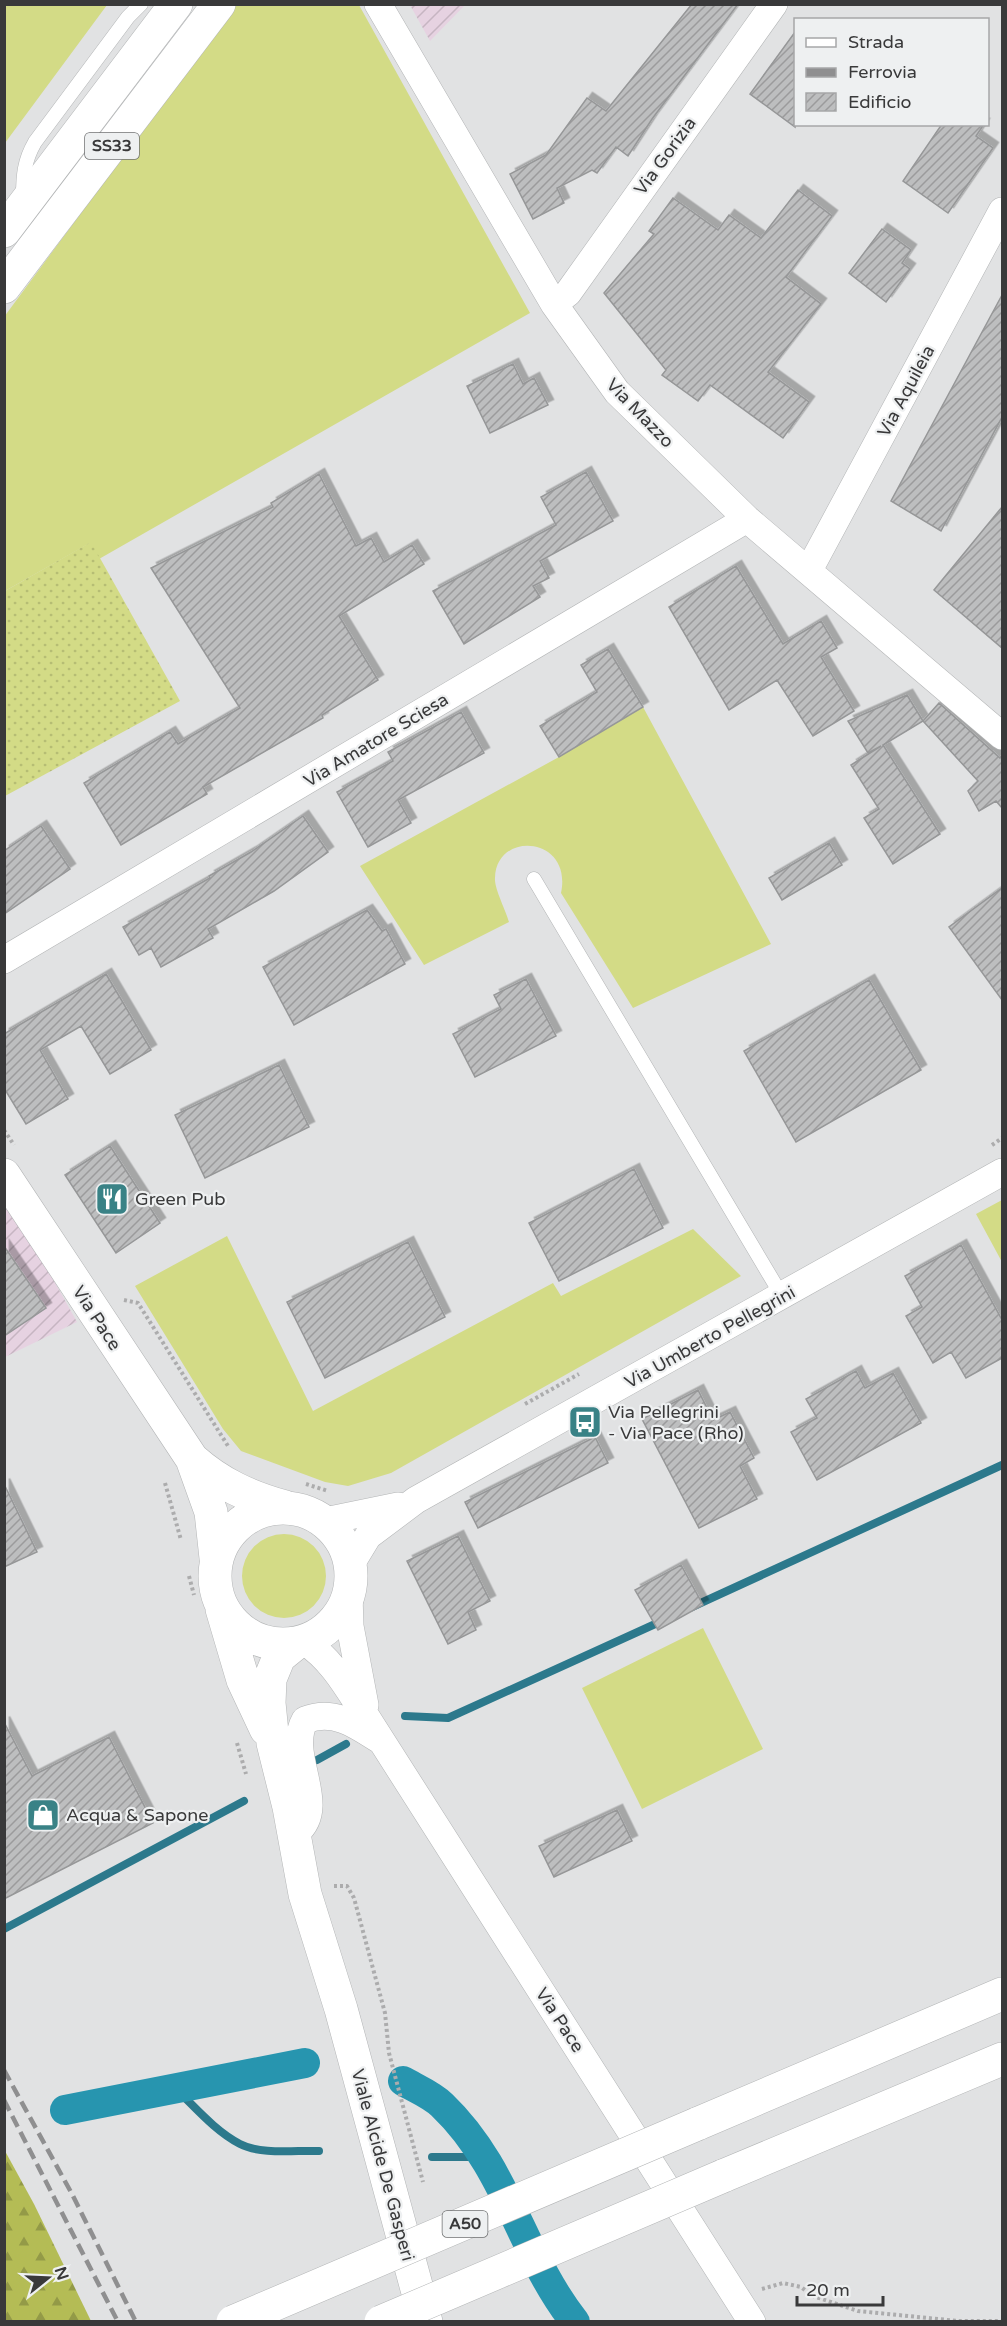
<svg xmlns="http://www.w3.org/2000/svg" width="1007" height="2326" font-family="'Varela Round',sans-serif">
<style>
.industrial{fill:url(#industrial-furrows)}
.grass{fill:#d3db86}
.forest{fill:url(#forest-firs)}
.garden{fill:url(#garden-dots)}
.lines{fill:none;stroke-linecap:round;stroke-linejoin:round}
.stream{stroke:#2c798c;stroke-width:8}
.canal{stroke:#2795af;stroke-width:30}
.building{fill:url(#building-hatch);stroke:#969798;stroke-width:1.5;filter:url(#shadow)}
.lane-casing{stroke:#b3b5b6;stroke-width:15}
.street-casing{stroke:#b3b5b6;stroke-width:28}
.secondary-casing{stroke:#b3b5b6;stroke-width:34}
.highway-casing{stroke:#b3b5b6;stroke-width:34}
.path{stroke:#acacad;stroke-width:4;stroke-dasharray:3 3;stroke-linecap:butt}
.lane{stroke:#fff;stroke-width:14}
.street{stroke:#fff;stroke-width:27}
.secondary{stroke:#fff;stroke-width:33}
.highway{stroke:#fff;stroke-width:33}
.rail{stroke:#8f8f90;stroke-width:4.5;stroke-dasharray:12 6;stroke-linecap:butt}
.highway-bridge-casing{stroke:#b3b5b6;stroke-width:34;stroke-linecap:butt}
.highway-bridge{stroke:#fff;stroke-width:33}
.labels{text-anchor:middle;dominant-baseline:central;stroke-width:4.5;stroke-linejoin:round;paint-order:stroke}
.shield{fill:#eef0f1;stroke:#6f7071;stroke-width:1.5}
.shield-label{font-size:16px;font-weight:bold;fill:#39393a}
.street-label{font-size:18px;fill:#39393a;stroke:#eef0f1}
.poi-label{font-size:18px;fill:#39393a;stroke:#eef0f1;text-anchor:start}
</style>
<defs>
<pattern id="industrial-furrows" width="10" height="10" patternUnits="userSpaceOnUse" patternTransform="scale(1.5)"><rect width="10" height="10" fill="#e6d2e1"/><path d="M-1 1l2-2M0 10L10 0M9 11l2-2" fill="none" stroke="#c6b5c2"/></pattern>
<pattern id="forest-firs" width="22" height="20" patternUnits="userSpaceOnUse" patternTransform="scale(1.5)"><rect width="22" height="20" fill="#b4bc55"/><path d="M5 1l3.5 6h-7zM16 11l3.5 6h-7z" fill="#939a47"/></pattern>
<pattern id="garden-dots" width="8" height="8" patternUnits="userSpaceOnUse" patternTransform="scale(1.5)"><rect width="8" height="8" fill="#d3db86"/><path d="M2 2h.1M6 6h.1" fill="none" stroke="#b6bd74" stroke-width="1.8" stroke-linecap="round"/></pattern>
<pattern id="building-hatch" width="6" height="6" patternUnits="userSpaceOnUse" patternTransform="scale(1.5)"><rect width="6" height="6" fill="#bdbebf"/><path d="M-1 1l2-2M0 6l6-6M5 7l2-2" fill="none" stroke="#9b9b9c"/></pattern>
<filter id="shadow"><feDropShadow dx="5.5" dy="-5.5" stdDeviation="0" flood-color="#0004"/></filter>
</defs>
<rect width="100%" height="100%" fill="#e1e2e3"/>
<!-- industrial -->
<path class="industrial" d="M 410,5 L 465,5 L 430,41 Z
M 4,1191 L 77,1322 L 5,1357 L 4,1357 Z"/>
<!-- grass -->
<path class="grass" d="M 5,4 L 107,5 L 5,143 L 4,5 Z
M 236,4 L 359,5 L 530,313 L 99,559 L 90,543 L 5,591 L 4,317 Z
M 643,707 L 771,944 L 633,1008 L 561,893 C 573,836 496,830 495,878 C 494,888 506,911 509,922 L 424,965 L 360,866 L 559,757 Z
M 1002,1200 L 1002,1262 L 976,1214 Z
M 693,1229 L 741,1276 L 391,1473 L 348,1486 L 325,1482 L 241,1451 L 223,1429 L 135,1286 L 227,1236 L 313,1411 L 553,1283 L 561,1296 Z
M242 1576a42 42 0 1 1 84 0a42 42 0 1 1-84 0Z
M 703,1628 L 763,1749 L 642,1809 L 582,1688 Z"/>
<!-- forest -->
<path class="forest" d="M 5,2151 L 34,2204 L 91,2321 L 5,2321 Z"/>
<!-- garden -->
<path class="garden" d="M 91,542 L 180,701 L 5,796 L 5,591 Z"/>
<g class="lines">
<!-- stream -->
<path class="stream" d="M 692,1607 L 1002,1465
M 405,1716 L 448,1718 L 664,1620
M 317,1760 L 346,1744
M 4,1929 L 244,1801
M 175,2088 C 195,2107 215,2131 240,2144 C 261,2155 296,2150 319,2151
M 432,2157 L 485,2157"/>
<!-- canal -->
<path class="canal" d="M 403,2081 C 415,2088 432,2095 442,2105 C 508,2168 521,2254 575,2322
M 65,2110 L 305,2063"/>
</g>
<!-- building -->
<path class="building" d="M 692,4 L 738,4 L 652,119 L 628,156 L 616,147 L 597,173 L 592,170 L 557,188 L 564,203 L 533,219 L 510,174 L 546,155 L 587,98 L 606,111 Z
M 795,32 L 795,127 L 750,94 Z
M 942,124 L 984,124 L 976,136 L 993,148 L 948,213 L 903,181 Z
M 798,190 L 832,216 L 786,277 L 821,304 L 768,372 L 809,402 L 783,438 L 710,385 L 698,401 L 662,375 L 666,370 L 604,293 L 654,234 L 649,231 L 673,198 L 718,230 L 729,215 L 761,238 Z
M 882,229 L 911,250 L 902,263 L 910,269 L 886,302 L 849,273 Z
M 1002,295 L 1002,417 L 941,531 L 891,501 Z
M 513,364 L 523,384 L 534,378 L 548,405 L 490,433 L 467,386 Z
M 586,472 L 613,521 L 540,561 L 549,578 L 533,586 L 540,597 L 464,644 L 433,591 L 556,525 L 541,497 Z
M 319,474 L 356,546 L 371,538 L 384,562 L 412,545 L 424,564 L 339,616 L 378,680 L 322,715 L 323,718 L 203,787 L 207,794 L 121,845 L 84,783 L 170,732 L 178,744 L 240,708 L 151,568 L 273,507 L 271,503 Z
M 1002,507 L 1002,648 L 934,590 Z
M 736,566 L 783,644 L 821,621 L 837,648 L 821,657 L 854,711 L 813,736 L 777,680 L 729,710 L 669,607 Z
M 608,649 L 643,707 L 559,757 L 540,726 L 597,692 L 581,665 Z
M 907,695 L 923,721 L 883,745 L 940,834 L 893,864 L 864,818 L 879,809 L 851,765 L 881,746 L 868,753 L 848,721 Z
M 939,703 L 1000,758 L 1002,755 L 1002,808 L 996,801 L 979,811 L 968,791 L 978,781 L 923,721 Z
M 461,712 L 484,753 L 398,800 L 411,823 L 368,847 L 337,792 L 393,761 L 388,752 Z
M 303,816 L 328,852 L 274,891 L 208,929 L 213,938 L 161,967 L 151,948 L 139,955 L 123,927 L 210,878 L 209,876 L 251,852 Z
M 41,826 L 70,869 L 4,914 L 4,851 Z
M 829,843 L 842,865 L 782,900 L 769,878 Z
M 1002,888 L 1002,1000 L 949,927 Z
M 367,910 L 382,931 L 386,929 L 405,964 L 294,1025 L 263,967 Z
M 106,974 L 151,1050 L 110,1074 L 81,1026 L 40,1050 L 68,1099 L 26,1124 L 4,1088 L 4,1034 Z
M 526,979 L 556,1036 L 475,1077 L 453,1034 L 501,1009 L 494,995 Z
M 869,980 L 921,1070 L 796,1142 L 744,1051 Z
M 279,1065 L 309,1127 L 205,1178 L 175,1115 Z
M 110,1146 L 160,1223 L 116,1253 L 65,1175 Z
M 634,1169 L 663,1228 L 559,1281 L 529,1223 Z
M 408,1242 L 445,1317 L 325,1378 L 287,1302 Z
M 961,1245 L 1002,1320 L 1002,1358 L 966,1378 L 951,1352 L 933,1363 L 906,1316 L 922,1307 L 905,1276 Z
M 4,1246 L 46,1308 L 4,1336 Z
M 856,1371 L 865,1388 L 893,1373 L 921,1423 L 817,1480 L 791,1432 L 817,1418 L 806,1399 Z
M 698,1390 L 713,1420 L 730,1412 L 754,1458 L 740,1466 L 757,1499 L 699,1528 L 642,1419 Z
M 595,1437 L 608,1463 L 478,1528 L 465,1502 Z
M 4,1484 L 37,1552 L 4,1567 Z
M 458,1536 L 490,1601 L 468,1612 L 476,1630 L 448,1644 L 407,1561 Z
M 681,1565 L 703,1605 L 658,1630 L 635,1590 Z
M 4,1722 L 32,1776 L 109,1737 L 153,1823 L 4,1899 Z
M 617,1810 L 632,1841 L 554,1877 L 539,1846 Z"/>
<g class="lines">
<!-- lane casing -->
<g class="lane-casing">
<path id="lane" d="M 23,197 C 23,176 24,161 35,142 L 128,17 L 141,4
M 534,879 L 782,1296"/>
</g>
<!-- street casing -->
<g class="street-casing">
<path id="street" d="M 378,4 L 554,304 L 617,392 L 747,519 L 1002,736
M 554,304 L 568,293 L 774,4
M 809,570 L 1002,211
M 4,960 L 747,519
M 325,1521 L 398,1506
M 351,1564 L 368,1536 L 416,1500 L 1002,1172
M 349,1595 L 350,1626 L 365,1705
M 305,1642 C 333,1660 349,1691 367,1718 L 752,2322
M 297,1832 C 329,1805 285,1755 305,1720 C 333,1709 355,1724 378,1739"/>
</g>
<!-- secondary casing -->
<g class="secondary-casing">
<path id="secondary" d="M 4,1175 L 192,1459 L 211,1512 L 216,1558
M 192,1459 C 220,1484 249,1497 285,1507
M215 1576a68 68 0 1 1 136 0a68 68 0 1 1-136 0Z
M 222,1609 L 243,1680 L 266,1729
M 295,1644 L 279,1657 L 270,1679 L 269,1703 L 273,1743 L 289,1807 L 305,1894 L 341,2009 L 426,2322"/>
</g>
<!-- highway casing -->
<g class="highway-casing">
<path id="highway" d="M 4,231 L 176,4
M 4,287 L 219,4
M 697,2124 L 1002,1994
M 723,2176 L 1002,2059"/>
</g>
<!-- path -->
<path class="path" d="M 4,1130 L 14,1145
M 992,1145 L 1002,1138
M 124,1300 L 138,1303 L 228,1446
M 525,1404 L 579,1374
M 165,1483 L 181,1540
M 306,1484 L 328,1491
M 189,1576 L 194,1595
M 237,1743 L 246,1774
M 334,1886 L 347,1886 L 354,1898 L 385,2013 L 389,2053 L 423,2182
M 762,2289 L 783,2283 L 801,2287 L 813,2296 L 858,2311 L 958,2321 L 1002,2321"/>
<!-- lane -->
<use href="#lane" class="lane"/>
<!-- street -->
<use href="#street" class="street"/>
<!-- secondary -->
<use href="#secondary" class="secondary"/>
<!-- highway -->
<use href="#highway" class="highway"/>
<!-- rail -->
<path class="rail" d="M 4,2070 L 72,2194 L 136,2322
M 4,2100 L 118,2322"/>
<!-- highway-bridge casing -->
<g class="highway-bridge-casing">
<path id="highway-bridge" d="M 233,2322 L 697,2124
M 381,2322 L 723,2176"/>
</g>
<!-- highway-bridge -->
<use href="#highway-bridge" class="highway-bridge"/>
</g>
<!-- icons -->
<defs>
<g id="restaurant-square" transform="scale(1.725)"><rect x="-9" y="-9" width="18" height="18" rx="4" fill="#398286" stroke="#eef0f1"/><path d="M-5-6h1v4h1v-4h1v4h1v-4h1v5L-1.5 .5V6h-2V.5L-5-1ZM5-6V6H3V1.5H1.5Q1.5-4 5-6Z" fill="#fff"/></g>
<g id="bus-square" transform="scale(1.725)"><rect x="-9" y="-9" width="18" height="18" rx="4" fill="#398286" stroke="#eef0f1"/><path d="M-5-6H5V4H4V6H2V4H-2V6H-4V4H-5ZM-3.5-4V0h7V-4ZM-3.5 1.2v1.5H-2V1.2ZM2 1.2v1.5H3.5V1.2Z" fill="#fff"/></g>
<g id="shop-square" transform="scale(1.725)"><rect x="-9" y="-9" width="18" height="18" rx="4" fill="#398286" stroke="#eef0f1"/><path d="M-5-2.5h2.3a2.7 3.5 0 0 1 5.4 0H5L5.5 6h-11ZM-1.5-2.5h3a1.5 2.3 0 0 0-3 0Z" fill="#fff"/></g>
</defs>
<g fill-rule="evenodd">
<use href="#restaurant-square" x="112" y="1199"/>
<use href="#bus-square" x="585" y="1422"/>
<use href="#shop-square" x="43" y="1815"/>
</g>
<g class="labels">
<!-- shield labels -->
<g class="shield">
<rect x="85" y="133" width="54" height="26" rx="4.5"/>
<rect x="442.5" y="2211" width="45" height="26" rx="4.5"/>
</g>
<g class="shield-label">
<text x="112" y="146">SS33</text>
<text x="465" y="2224">A50</text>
</g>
<!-- street labels -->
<g class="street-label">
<text transform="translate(665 156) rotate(-54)">Via Gorizia</text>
<text transform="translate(906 391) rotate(-62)">Via Aquileia</text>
<text transform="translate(640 413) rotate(46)">Via Mazzo</text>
<text transform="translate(376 740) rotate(-31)">Via Amatore Sciesa</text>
<text transform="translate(97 1318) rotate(57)">Via Pace</text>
<text transform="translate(710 1337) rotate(-29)">Via Umberto Pellegrini</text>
<text transform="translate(560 2020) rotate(57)">Via Pace</text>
<text transform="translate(383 2165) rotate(75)">Viale Alcide De Gasperi</text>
</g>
<!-- poi labels -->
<g class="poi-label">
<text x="135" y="1199">Green Pub</text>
<text x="608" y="1412">Via Pellegrini<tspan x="608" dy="21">- Via Pace (Rho)</tspan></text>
<text x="66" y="1815">Acqua &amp; Sapone</text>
</g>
</g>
<!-- border -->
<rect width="1007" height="2326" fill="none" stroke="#39393a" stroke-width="12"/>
<!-- legend -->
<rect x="794" y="18" width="195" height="108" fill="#eef0f1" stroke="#a6a7a8" stroke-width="1.5"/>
<rect x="806" y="38" width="30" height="9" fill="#ffffff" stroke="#a6a7a8" stroke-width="1.5"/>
<text x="848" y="48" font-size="18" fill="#39393a">Strada</text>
<rect x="806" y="68" width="30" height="9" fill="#8f8f90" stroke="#a6a7a8" stroke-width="1.5"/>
<text x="848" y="78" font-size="18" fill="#39393a">Ferrovia</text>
<rect x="806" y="93" width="30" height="18" fill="url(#building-hatch)" stroke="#a6a7a8" stroke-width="1.5"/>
<text x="848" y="108" font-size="18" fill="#39393a">Edificio</text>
<!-- north arrow -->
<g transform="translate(48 2278) rotate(72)" stroke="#eef0f1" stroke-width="4.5" paint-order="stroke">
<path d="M0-4.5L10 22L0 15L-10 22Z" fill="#39393a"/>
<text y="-9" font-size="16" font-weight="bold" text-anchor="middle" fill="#39393a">N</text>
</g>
<!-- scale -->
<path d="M797 2296v9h86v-9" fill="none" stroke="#39393a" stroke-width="3"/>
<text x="806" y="2296" font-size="18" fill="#39393a" stroke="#eef0f1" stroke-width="4.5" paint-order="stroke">20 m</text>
</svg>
